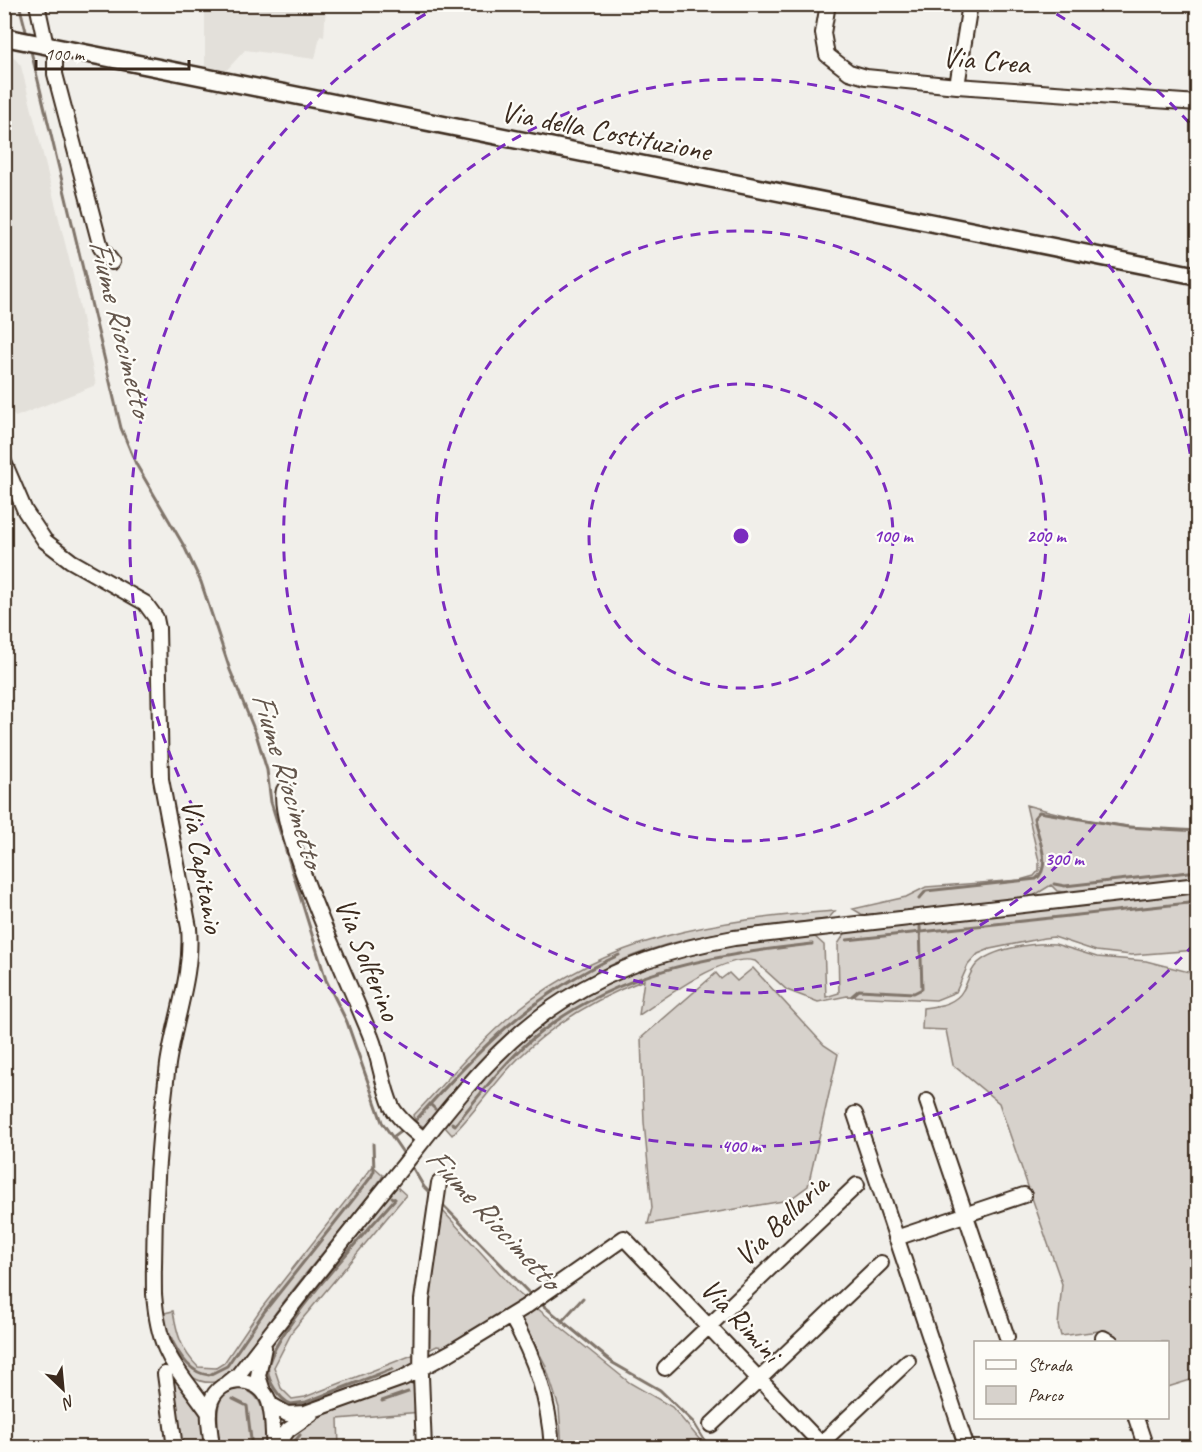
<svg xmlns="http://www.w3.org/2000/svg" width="1202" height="1452" font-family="Caveat,sans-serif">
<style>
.built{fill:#e3e0da}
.green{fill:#d7d2cc;stroke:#897e75;stroke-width:1.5}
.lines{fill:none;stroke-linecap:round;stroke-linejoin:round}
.stream{stroke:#80746b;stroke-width:3}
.minor-casing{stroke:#3b2a1e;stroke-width:18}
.major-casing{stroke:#3b2a1e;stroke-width:21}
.minor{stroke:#fdfcf7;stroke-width:14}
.major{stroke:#fdfcf7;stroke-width:16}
.ring{fill:none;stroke:#7b2cbf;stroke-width:3;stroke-dasharray:10 8}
.labels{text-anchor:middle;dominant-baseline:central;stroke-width:4.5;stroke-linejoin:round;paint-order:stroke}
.street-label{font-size:30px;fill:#3b2a1e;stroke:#fdfcf7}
.water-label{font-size:32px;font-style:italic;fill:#63554b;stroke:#fdfcf7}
.centre{fill:#7b2cbf;stroke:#fdfcf7;stroke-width:3}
.ring-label{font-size:18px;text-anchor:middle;font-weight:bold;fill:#7b2cbf;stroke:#fdfcf7;stroke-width:4.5;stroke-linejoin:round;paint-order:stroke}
</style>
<rect width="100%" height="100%" fill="#f1efea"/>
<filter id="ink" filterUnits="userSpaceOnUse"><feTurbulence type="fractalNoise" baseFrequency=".0167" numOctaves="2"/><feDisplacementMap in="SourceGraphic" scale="12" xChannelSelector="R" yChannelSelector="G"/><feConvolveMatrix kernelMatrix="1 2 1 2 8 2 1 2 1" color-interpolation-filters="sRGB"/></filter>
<g filter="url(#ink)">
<!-- built -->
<path class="built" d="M 205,5 L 326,5 L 324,37 L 320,36 L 315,59 L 245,50 L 223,74 L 205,70 Z
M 4,54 L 12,55 L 21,66 L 73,275 L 96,385 L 15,417 L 4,398 Z"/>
<!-- green -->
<path class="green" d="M 1026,805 C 1082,821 1140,831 1197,830 L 1197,878 L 1069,893 L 1057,891 L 1051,885 L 1030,898 L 863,915 L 853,909 L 906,897 L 926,887 L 1020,880 L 1034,876 L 1039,870 L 1039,861 Z
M 1197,893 L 1197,950 L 1131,955 L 1096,951 L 1054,937 L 1044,938 L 990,949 L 978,954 L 968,965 L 956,992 L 936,1000 L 847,996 L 818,1002 L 787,990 L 755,961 C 725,952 664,999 639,1015 L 644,980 C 591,1000 541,1031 503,1075 C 486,1095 471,1116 452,1135 L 445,1127 C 450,1111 471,1094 482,1081 C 568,983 686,941 814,936 L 824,945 L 826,997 L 839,993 L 838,944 L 846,932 Z
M 835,911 L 828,919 C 768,926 707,931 649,950 C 554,981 486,1051 424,1127 L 417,1123 L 413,1116 C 446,1081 478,1043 515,1012 C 610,935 717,920 835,911 Z
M 1055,944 L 1097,957 L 1146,961 L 1197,974 L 1197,1378 L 1168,1387 L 1168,1342 L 1118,1342 L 1115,1336 L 1106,1330 L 1061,1336 L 1058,1325 L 1062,1284 L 999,1103 L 953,1065 L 946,1030 L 922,1029 L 923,1008 C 937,1006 955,1005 963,990 C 968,982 969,973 976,965 C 992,948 1032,943 1055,944 Z
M 753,968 L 824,1045 L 838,1054 L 808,1186 L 789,1200 L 648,1224 L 652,1208 L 644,1122 L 641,1038 L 716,973 L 721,979 L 729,973 L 737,981 Z
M 373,1166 L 383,1175 L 381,1179 C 348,1224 310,1266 276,1312 C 264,1329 253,1353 237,1368 C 232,1374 223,1381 215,1382 C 179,1387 168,1340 160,1314 L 173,1311 C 177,1334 181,1350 198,1367 L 216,1368 L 224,1363 L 260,1310 Z
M 396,1186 L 406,1195 L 293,1330 L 274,1367 L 281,1388 L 292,1399 L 305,1397 L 420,1352 L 417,1361 L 402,1370 L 300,1409 C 282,1412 265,1391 264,1373 C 263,1358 274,1341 281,1329 Z
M 442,1210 L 517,1292 L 630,1383 L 672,1407 L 706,1447 L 612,1448 L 611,1444 L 562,1447 L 559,1408 L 545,1364 L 514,1305 L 444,1347 L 437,1346 L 425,1352 L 423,1312 Z
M 169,1369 L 202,1411 L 205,1447 L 180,1447 Z
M 410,1383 L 418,1386 L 421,1412 L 338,1419 L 339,1447 L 282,1448 C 296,1416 378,1397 410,1383 Z
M 243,1389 C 268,1396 264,1426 266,1447 L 220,1447 C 218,1425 209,1388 243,1389 Z"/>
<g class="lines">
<!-- stream -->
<path class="stream" d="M 19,4 L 27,35
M 30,47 L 121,428 L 136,464 L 184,546 L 201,582 L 230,670 L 256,734 L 267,770 L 271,802 L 326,980 L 347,1022 L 382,1122 L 406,1157
M 1054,884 L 1065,886 L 1198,871
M 919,899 L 926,891 L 1036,879 C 1053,866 1037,836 1034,818 L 1039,812 L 1128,827 L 1198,831
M 847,940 L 1198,902
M 852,996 L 859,990 L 914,993 L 922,989 L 920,927
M 430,1104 L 435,1109
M 414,1122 C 478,1050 530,995 619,955
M 452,1123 L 455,1125 C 479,1096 502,1065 531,1040 C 612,972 710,955 812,944
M 393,1137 L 401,1131
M 411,1165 L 424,1187 L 433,1196
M 440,1202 L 532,1296
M 539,1302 L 613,1363 L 660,1390 L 693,1422 L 709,1448
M 562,1321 L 583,1298
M 169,1334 C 176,1350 189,1374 209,1375 L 227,1366 L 264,1312 L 371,1177 L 374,1171 L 373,1144
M 392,1369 L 306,1402 L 291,1404 C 280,1400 266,1380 268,1367 C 274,1330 367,1231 395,1199 L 392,1197
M 233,1399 L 247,1406 L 252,1448
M 382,1401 L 408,1392
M 289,1448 L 300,1435"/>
<!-- minor casing -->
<g class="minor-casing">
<path id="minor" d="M 37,4 L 46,46
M 828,4 L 823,33 L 827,55 L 849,72 L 866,77 L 957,86 L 1198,103
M 55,49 L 55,74 L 101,248 L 112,262
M 957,86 L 970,4
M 4,462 L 25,511 L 45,541 L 71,561 L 145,603 L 156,618 L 158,628 L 161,779 L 189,928 C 193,974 175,1018 168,1064 C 158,1139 153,1218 154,1294 C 159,1357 175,1364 209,1413
M 284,790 C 273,823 355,995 371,1037 C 380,1059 382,1085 392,1107 C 399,1120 413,1130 424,1140
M 927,1101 L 1007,1337
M 855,1114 L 967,1448
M 896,1238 L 1024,1195
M 511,1316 C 535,1358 549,1399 552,1448
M 1103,1338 L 1111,1342
M 665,1368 L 857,1185
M 165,1374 L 175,1448
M 228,1383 L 238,1375 C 293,1304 348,1234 404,1165 C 451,1105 499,1041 564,1000 C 617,966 673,949 734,938 L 1198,885
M 263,1391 L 258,1376 L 264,1347
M 270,1404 L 287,1414 L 305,1413 L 403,1378 L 451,1352 L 525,1307 L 624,1238 L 825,1448
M 1136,1418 L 1146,1448
M 711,1425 L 881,1263
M 212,1448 C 211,1433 206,1415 211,1401 C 220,1377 254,1374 267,1397 C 274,1410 272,1432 274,1448
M 275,1448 L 288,1430 L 311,1414
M 424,1448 L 421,1376 L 422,1300 L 439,1183
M 816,1448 L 908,1361"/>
</g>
<!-- major casing -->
<g class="major-casing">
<path id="major" d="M 4,37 L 1198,276"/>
</g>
<!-- minor -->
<use href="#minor" class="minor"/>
<!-- major -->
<use href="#major" class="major"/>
</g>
</g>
<!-- distance rings -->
<g class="ring">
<circle cx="741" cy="536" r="152"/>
<circle cx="741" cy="536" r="305"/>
<path d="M1197 560A457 457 0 1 1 1197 512"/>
<path d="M1194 944A610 610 0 1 1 441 5M1041 5A610 610 0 0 1 1194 128"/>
</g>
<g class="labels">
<!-- street labels -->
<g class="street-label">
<text transform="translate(986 60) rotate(5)">Via Crea</text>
<text transform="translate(606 131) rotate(11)">Via della Costituzione</text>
<text transform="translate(203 866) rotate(80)">Via Capitanio</text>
<text transform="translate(368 959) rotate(68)">Via Solferino</text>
<text transform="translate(781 1220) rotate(-44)">Via Bellaria</text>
<text transform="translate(741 1320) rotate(47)">Via Rimini</text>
</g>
<!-- water labels -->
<g class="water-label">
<text transform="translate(121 327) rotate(76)">Fiume Riocimetto</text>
<text transform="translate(288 779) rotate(73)">Fiume Riocimetto</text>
<text transform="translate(493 1218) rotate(47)">Fiume Riocimetto</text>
</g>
</g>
<circle cx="741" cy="536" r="9" class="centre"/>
<g class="ring-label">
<text x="893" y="542">100 m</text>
<text x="1046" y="542">200 m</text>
<text x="1064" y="865">300 m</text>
<text x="741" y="1152">400 m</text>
</g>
<!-- margin -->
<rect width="1202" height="1452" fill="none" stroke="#fdfcf7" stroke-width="24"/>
<rect x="12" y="12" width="1178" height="1428" fill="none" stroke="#3b2a1e" stroke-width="2" filter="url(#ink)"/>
<!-- legend -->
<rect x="974" y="1341" width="195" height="78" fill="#fdfcf7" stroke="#afa8a0" stroke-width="1.5"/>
<rect x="986" y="1360" width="30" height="9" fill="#fdfcf7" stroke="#afa8a0" stroke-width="1.5"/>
<text x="1028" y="1371" font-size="18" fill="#3b2a1e">Strada</text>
<rect x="986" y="1386" width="30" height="18" fill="#d7d2cc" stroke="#afa8a0" stroke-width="1.5"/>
<text x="1028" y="1401" font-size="18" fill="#3b2a1e">Parco</text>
<!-- north arrow -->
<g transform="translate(63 1389) rotate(154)" stroke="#fdfcf7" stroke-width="4.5" paint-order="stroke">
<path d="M0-4.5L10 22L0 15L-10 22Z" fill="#3b2a1e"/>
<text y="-9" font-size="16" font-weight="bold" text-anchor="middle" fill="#3b2a1e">N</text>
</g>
<!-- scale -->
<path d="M36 60v9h153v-9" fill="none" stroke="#3b2a1e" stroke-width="3"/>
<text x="45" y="60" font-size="18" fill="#3b2a1e" stroke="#fdfcf7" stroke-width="4.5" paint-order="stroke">100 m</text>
</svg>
